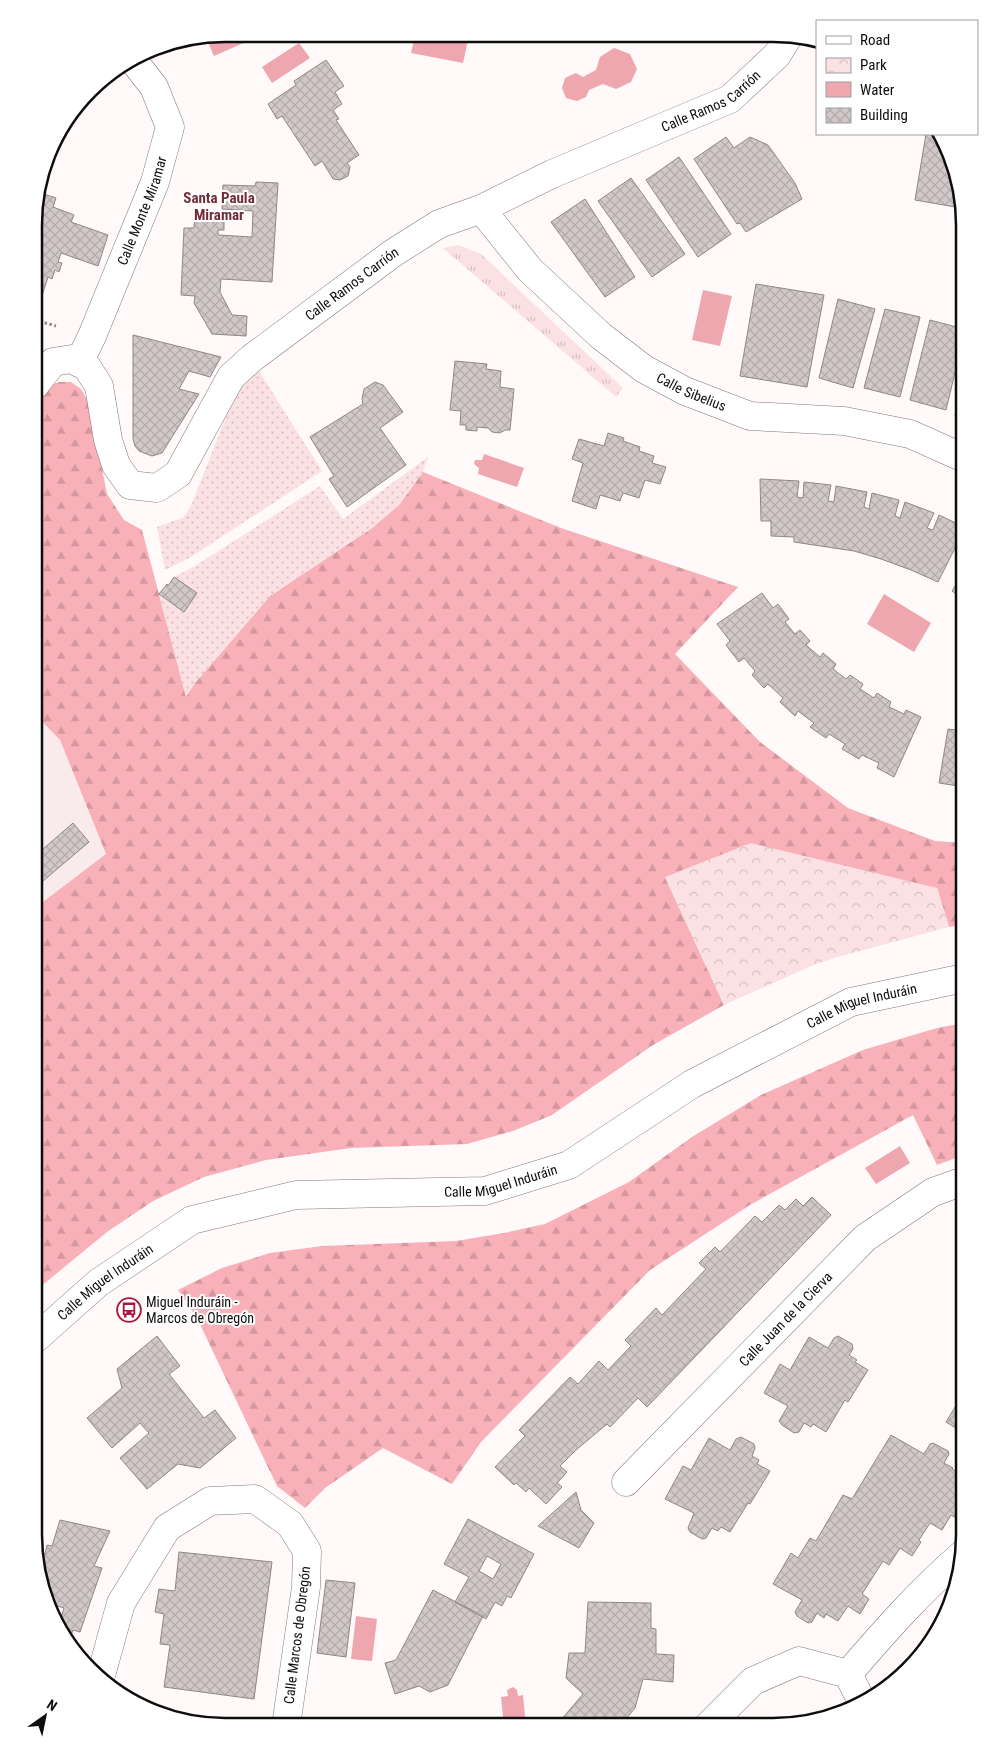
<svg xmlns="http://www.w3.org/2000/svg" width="998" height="1761" font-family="'Roboto Condensed',sans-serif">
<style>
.built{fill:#f9eaeb}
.grass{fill:url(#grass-tufts)}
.forest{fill:url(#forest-firs)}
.park{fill:url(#park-crowns)}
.garden{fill:url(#garden-dots)}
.water{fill:#eea7af}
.building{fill:url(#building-cross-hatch);stroke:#8f8687;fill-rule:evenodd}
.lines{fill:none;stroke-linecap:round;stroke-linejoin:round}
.minor-casing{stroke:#817879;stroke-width:29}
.path{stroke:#908b8b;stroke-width:3;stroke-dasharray:2.5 2.5;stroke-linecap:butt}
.minor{stroke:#fff;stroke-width:28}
.labels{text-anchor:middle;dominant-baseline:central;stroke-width:4;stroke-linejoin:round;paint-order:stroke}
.street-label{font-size:14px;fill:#0f0c0c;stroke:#fff}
.poi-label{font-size:14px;fill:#0f0c0c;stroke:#fff;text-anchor:start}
.neighbourhood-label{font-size:15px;font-weight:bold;fill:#722b38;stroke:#fff}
.rim{fill:none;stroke:#0f0c0c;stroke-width:2.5}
</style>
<defs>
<pattern id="grass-tufts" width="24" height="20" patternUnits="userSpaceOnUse" patternTransform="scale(1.25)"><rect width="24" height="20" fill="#fbe1e4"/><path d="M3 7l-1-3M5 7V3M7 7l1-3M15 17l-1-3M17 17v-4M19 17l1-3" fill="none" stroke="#d6c0c2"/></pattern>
<pattern id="forest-firs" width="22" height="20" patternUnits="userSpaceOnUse" patternTransform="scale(1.25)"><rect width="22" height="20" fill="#f9b1b9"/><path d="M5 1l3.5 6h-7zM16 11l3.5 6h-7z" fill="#d4979e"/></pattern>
<pattern id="park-crowns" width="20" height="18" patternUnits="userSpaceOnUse" patternTransform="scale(1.25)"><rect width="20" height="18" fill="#fbe1e4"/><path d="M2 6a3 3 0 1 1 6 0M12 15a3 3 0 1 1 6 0" fill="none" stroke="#d6c0c2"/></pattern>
<pattern id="garden-dots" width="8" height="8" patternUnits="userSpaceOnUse" patternTransform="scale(1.25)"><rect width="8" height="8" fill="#fbe1e4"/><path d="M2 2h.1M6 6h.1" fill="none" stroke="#d6c0c2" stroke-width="1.8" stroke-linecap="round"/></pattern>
<pattern id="building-cross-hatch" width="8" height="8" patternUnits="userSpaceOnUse" patternTransform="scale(1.25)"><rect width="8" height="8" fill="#d2c8c9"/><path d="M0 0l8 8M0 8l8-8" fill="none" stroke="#b3abab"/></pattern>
</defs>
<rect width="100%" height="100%" fill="#fff9f9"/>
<!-- built -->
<path class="built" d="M 35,714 L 60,740 L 106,855 L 35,908 Z"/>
<!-- grass -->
<path class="grass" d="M 459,245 L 481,254 L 623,388 L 616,397 L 443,248 Z"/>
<!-- forest -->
<path class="forest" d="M 59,382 L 71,382 L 81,389 L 89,403 L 107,494 L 124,520 L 142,530 L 186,696 L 195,683 L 270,596 L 372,528 L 399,505 L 423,472 L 561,528 L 738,587 L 675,654 L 760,742 L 848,808 L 935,841 L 964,843 L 964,924 L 949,927 L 937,888 L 665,877 L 724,1005 L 653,1045 L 552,1115 L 513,1131 L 467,1144 L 351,1148 L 266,1160 L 204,1177 L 153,1201 L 107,1232 L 34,1292 L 35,908 L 106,854 L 60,740 L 35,714 L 35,417 L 47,387 Z
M 964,1023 L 964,1155 L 937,1165 L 913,1115 L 750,1205 L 650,1270 L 481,1442 L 452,1484 L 383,1448 L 325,1488 L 305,1508 L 277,1486 L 197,1318 L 178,1290 L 222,1268 L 270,1253 L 322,1246 L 456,1241 L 504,1233 L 545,1224 L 629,1182 L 692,1137 L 761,1095 L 863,1050 L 937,1028 Z"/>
<!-- park -->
<path class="park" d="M 751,843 L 937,888 L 949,927 L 834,958 L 811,966 L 724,1005 L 665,877 Z"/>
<!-- garden -->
<path class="garden" d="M 259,371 L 322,471 L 191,557 L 165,570 L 157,527 L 184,517 L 191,506 L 231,404 L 247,379 Z
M 428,457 L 423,472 L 399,505 L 372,528 L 270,596 L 195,683 L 186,697 L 159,595 L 184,612 L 197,593 L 174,577 L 195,566 L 320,486 L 343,519 Z"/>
<!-- water -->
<path class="water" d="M 225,34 L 255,34 L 257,37 L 214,56 L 206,38 Z
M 415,35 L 441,35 L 468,40 L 463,63 L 411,53 Z
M 299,43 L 310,58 L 272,83 L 262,67 Z
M 614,48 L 630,54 L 637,69 L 631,82 L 616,89 L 603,84 L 589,90 L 586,97 L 577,101 L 566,98 L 562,88 L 565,78 L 576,73 L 583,77 L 596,70 L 600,57 Z
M 703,290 L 732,296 L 720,346 L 692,340 Z
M 484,454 L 524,468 L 517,487 L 478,474 L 479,468 L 474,464 L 475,460 L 482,460 Z
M 884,594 L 931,623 L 914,652 L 867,624 Z
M 900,1146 L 910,1163 L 876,1184 L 865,1168 Z
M 356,1616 L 377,1619 L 372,1661 L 351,1659 Z
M 513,1687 L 517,1690 L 518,1696 L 523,1695 L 526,1727 L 504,1726 L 501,1697 L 508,1696 L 507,1690 Z"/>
<!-- building -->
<path class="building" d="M 326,60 L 344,86 L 335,92 L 342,104 L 333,110 L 339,119 L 336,120 L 359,155 L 347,163 L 350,167 L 348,176 L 340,180 L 333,179 L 322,161 L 315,166 L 282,116 L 277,119 L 268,104 L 296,85 L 294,81 Z
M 926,134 L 939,134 L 954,163 L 961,208 L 915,200 Z
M 726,137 L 734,148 L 750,137 L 768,145 L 795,183 L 802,199 L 746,232 L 740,223 L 737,224 L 694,159 Z
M 679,157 L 731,234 L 698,257 L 646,180 Z
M 631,178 L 685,254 L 652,277 L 598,201 Z
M 256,182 L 278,183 L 272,282 L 221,279 L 220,292 L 232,315 L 247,316 L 246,336 L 212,334 L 194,303 L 195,296 L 181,295 L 184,228 L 194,228 L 195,213 L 224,214 L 224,230 L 218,230 L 218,235 L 252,237 L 253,211 L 222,209 L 223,185 L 255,186 Z
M 38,192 L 56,198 L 53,207 L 74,215 L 71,222 L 108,235 L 98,266 L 61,253 L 58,262 L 62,263 L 59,272 L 55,270 L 52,279 L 48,277 L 39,305 L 35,303 L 35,200 Z
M 585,199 L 635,277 L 605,297 L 551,222 Z
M 756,284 L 824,295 L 807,387 L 740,376 Z
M 838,299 L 875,309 L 853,388 L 819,378 Z
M 885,309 L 920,317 L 900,397 L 864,388 Z
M 930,320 L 964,329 L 964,335 L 946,410 L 910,400 Z
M 133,335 L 221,357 L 210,377 L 189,371 L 179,389 L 199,394 L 162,453 L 152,456 L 139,451 L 135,446 L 133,439 Z
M 455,361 L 487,364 L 486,369 L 501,371 L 500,387 L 514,389 L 510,430 L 505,430 L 500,433 L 492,432 L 488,428 L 477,427 L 477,431 L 466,430 L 466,425 L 460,425 L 461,411 L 450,410 Z
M 964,378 L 964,419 L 955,416 Z
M 375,382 L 383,385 L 403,412 L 380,428 L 406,465 L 347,507 L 329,479 L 334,476 L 310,437 L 363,404 L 362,399 L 364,389 Z
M 608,433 L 624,438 L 623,441 L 640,447 L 639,451 L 654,456 L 652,463 L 666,467 L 660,484 L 645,480 L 639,498 L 623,493 L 620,501 L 600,495 L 596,509 L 572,501 L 583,463 L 572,459 L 579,439 L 604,446 Z
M 760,479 L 799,481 L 797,497 L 803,498 L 804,482 L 831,485 L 828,501 L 834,502 L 836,486 L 867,492 L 864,507 L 869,509 L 872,493 L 899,500 L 895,516 L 900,518 L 905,502 L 934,513 L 927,528 L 933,530 L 939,515 L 964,527 L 964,530 L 938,582 L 911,570 L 881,559 L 854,551 L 794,542 L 794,537 L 771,536 L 771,521 L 761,521 Z
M 964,572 L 964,600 L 952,591 Z
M 174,577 L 197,593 L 184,612 L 159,594 L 167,584 L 168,586 Z
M 762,593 L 773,608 L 778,604 L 789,619 L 785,622 L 795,634 L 800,630 L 810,641 L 806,645 L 820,657 L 823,653 L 836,664 L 833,669 L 846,679 L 850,675 L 863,684 L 860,689 L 874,698 L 877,693 L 891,702 L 889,707 L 904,714 L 906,710 L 921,717 L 894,777 L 877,768 L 879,763 L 862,755 L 859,759 L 842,749 L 845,744 L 829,734 L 826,738 L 810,727 L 814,723 L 798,711 L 795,716 L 780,702 L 783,698 L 768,684 L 764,688 L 752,675 L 755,671 L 744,658 L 739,662 L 726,645 L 730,641 L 717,624 Z
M 948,729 L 964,731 L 964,792 L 958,791 L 958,786 L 939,783 Z
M 73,823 L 89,842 L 37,886 L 35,883 L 35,856 Z
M 812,1197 L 831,1215 L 647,1407 L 638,1398 L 610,1427 L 607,1424 L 576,1450 L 560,1466 L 567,1472 L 557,1483 L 562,1487 L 546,1504 L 529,1488 L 526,1492 L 516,1483 L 514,1485 L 495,1467 L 525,1436 L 519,1430 L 570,1377 L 578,1384 L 599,1361 L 608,1370 L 631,1346 L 625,1340 L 656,1308 L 662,1315 L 706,1269 L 699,1263 L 715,1247 L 720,1252 L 755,1216 L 762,1222 L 779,1205 L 785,1210 L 796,1199 L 803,1206 Z
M 157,1336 L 180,1366 L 169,1374 L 204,1418 L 215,1410 L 236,1438 L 200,1468 L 178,1464 L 147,1489 L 120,1458 L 149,1433 L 140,1423 L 112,1448 L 87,1418 L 122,1388 L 117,1369 Z
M 838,1336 L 852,1344 L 853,1349 L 849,1355 L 857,1360 L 855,1362 L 868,1370 L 848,1402 L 845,1400 L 826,1432 L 813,1424 L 811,1427 L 804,1423 L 799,1432 L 794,1433 L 782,1425 L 779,1421 L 788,1406 L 764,1393 L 780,1364 L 790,1370 L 809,1337 L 828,1348 L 834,1338 Z
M 964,1392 L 964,1433 L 946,1422 Z
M 891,1435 L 924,1454 L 930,1444 L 933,1443 L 948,1451 L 949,1454 L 944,1463 L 953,1468 L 952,1469 L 964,1477 L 955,1494 L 964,1499 L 964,1509 L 958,1519 L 951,1515 L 942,1530 L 930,1523 L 919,1540 L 921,1542 L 912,1556 L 900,1548 L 889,1565 L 883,1561 L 862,1594 L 869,1599 L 860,1614 L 848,1606 L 838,1621 L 826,1614 L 824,1618 L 817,1613 L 812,1622 L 808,1623 L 797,1616 L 795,1612 L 802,1600 L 773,1584 L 791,1553 L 798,1558 L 810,1538 L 816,1541 L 843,1495 L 852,1499 Z
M 741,1437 L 754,1444 L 755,1448 L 752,1456 L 759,1460 L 757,1464 L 770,1471 L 750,1504 L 748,1503 L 730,1532 L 721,1527 L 718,1531 L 712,1528 L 706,1538 L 702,1539 L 690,1532 L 688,1528 L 694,1513 L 665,1499 L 683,1466 L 691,1470 L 709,1438 L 730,1450 L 736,1439 Z
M 576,1492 L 581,1510 L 594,1523 L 579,1548 L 538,1526 Z
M 468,1519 L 534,1554 L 511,1598 L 507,1596 L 502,1606 L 495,1602 L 486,1619 L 455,1602 L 469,1577 L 444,1564 ZM 487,1556 L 501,1564 L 493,1579 L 479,1571 Z
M 60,1520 L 110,1531 L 94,1566 L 102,1568 L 80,1632 L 73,1630 L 68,1644 L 56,1623 L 59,1624 L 64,1608 L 48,1603 L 47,1605 L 44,1598 L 37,1552 L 37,1551 L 45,1554 L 47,1545 L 52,1546 Z
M 179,1552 L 272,1562 L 254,1699 L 164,1687 L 170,1645 L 160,1644 L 164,1614 L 155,1612 L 159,1589 L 175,1591 Z
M 326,1580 L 355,1583 L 346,1657 L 317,1653 Z
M 433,1590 L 483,1616 L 448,1685 L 430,1692 L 419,1686 L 395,1694 L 385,1663 L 396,1660 Z
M 588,1602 L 651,1603 L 651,1628 L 656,1629 L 656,1654 L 674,1655 L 673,1682 L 643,1679 L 635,1708 L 619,1727 L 555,1727 L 583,1694 L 566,1678 L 569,1653 L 585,1653 Z"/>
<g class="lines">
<!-- minor casing -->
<g class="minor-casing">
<g id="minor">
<path id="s1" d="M 481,209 L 530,270 L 601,336 L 644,369 L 685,391 L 750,416 L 844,421 L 910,434 L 964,458"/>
<path id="s2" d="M 79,363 L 92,336 L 155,182 L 170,127 L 154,87 L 133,60"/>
<path id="s3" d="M 35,385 L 53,362 L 72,359 L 87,367 L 99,386 L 108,440 L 116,465 L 130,485 L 157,488 L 178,474 L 231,377 L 252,358 L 393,253 L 439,224 L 481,209 L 552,174 L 730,99 L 777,55 L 788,37"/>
<path id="s4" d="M 34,1340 L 98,1283 L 192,1220 L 296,1195 L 485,1191 L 569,1165 L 692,1084 L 851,1002 L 964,978"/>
<path id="s5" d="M 626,1482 L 865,1238 L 933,1192 L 964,1181"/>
<path d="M 848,1674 C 884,1632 921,1590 963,1554"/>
<path d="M 100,1679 L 121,1603 L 167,1528 L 210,1501 L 255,1499 L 290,1524 L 307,1551 L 306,1587 L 286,1726"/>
<path d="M 707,1727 L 753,1681 L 799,1661 L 848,1674 L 862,1702"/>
</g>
</g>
<!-- path -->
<path class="path" d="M 35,320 L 56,326
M 35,845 L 40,839"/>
<!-- minor -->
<use href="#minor" class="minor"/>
</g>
<!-- icons -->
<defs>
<g id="bus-ring" transform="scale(1.25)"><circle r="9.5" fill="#fff" stroke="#ab1643" stroke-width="1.5"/><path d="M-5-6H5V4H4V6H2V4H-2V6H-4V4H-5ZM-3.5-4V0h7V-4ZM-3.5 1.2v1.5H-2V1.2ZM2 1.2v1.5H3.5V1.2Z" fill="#ab1643"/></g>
</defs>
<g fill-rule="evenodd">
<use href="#bus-ring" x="129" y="1310"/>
</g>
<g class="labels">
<!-- street labels -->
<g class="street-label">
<text stroke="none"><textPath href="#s3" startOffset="914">Calle Ramos Carrión</textPath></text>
<text stroke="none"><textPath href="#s2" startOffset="165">Calle Monte Miramar</textPath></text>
<text stroke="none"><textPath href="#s3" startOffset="509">Calle Ramos Carrión</textPath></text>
<text stroke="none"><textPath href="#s1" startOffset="282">Calle Sibelius</textPath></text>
<text stroke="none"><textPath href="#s4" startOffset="918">Calle Miguel Induráin</textPath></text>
<text stroke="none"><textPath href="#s4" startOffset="512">Calle Miguel Induráin</textPath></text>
<text stroke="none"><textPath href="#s4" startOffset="92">Calle Miguel Induráin</textPath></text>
<text stroke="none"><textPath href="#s5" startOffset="228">Calle Juan de la Cierva</textPath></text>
<text transform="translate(297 1635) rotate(-83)">Calle Marcos de Obregón</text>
</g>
<!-- poi labels -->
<g class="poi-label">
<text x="146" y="1302">Miguel Induráin -<tspan x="146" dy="16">Marcos de Obregón</tspan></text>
</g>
<!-- neighbourhood labels -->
<g class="neighbourhood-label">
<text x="219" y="198">Santa Paula<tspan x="219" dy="17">Miramar</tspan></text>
</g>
</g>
<!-- crop -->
<path d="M0 0H998V1761H0ZM225 42H773A183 183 0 0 1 956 225V1535A183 183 0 0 1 773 1718H225A183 183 0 0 1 42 1535V225A183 183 0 0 1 225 42Z" fill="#fff" fill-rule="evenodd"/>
<path class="rim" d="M225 42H773A183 183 0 0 1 956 225V1535A183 183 0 0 1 773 1718H225A183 183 0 0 1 42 1535V225A183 183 0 0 1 225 42Z"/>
<!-- legend -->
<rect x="816" y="20" width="162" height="115" fill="#ffffff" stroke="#9f9e9e"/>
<rect x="826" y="36" width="25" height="8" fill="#ffffff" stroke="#9f9e9e"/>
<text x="860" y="45" font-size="15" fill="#0f0c0c">Road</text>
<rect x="826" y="58" width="25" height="15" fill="url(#park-crowns)" stroke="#9f9e9e"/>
<text x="860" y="70" font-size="15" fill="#0f0c0c">Park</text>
<rect x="826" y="82" width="25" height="15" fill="#eea7af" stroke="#9f9e9e"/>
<text x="860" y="95" font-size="15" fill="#0f0c0c">Water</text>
<rect x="826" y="108" width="25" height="15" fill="url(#building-cross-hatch)" stroke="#9f9e9e"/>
<text x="860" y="120" font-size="15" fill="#0f0c0c">Building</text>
<!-- north arrow -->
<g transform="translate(45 1716) rotate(33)" stroke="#ffffff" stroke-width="4" paint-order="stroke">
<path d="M0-4L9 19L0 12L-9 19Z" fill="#0f0c0c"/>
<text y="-8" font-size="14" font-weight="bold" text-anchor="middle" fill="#0f0c0c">N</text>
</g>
</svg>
